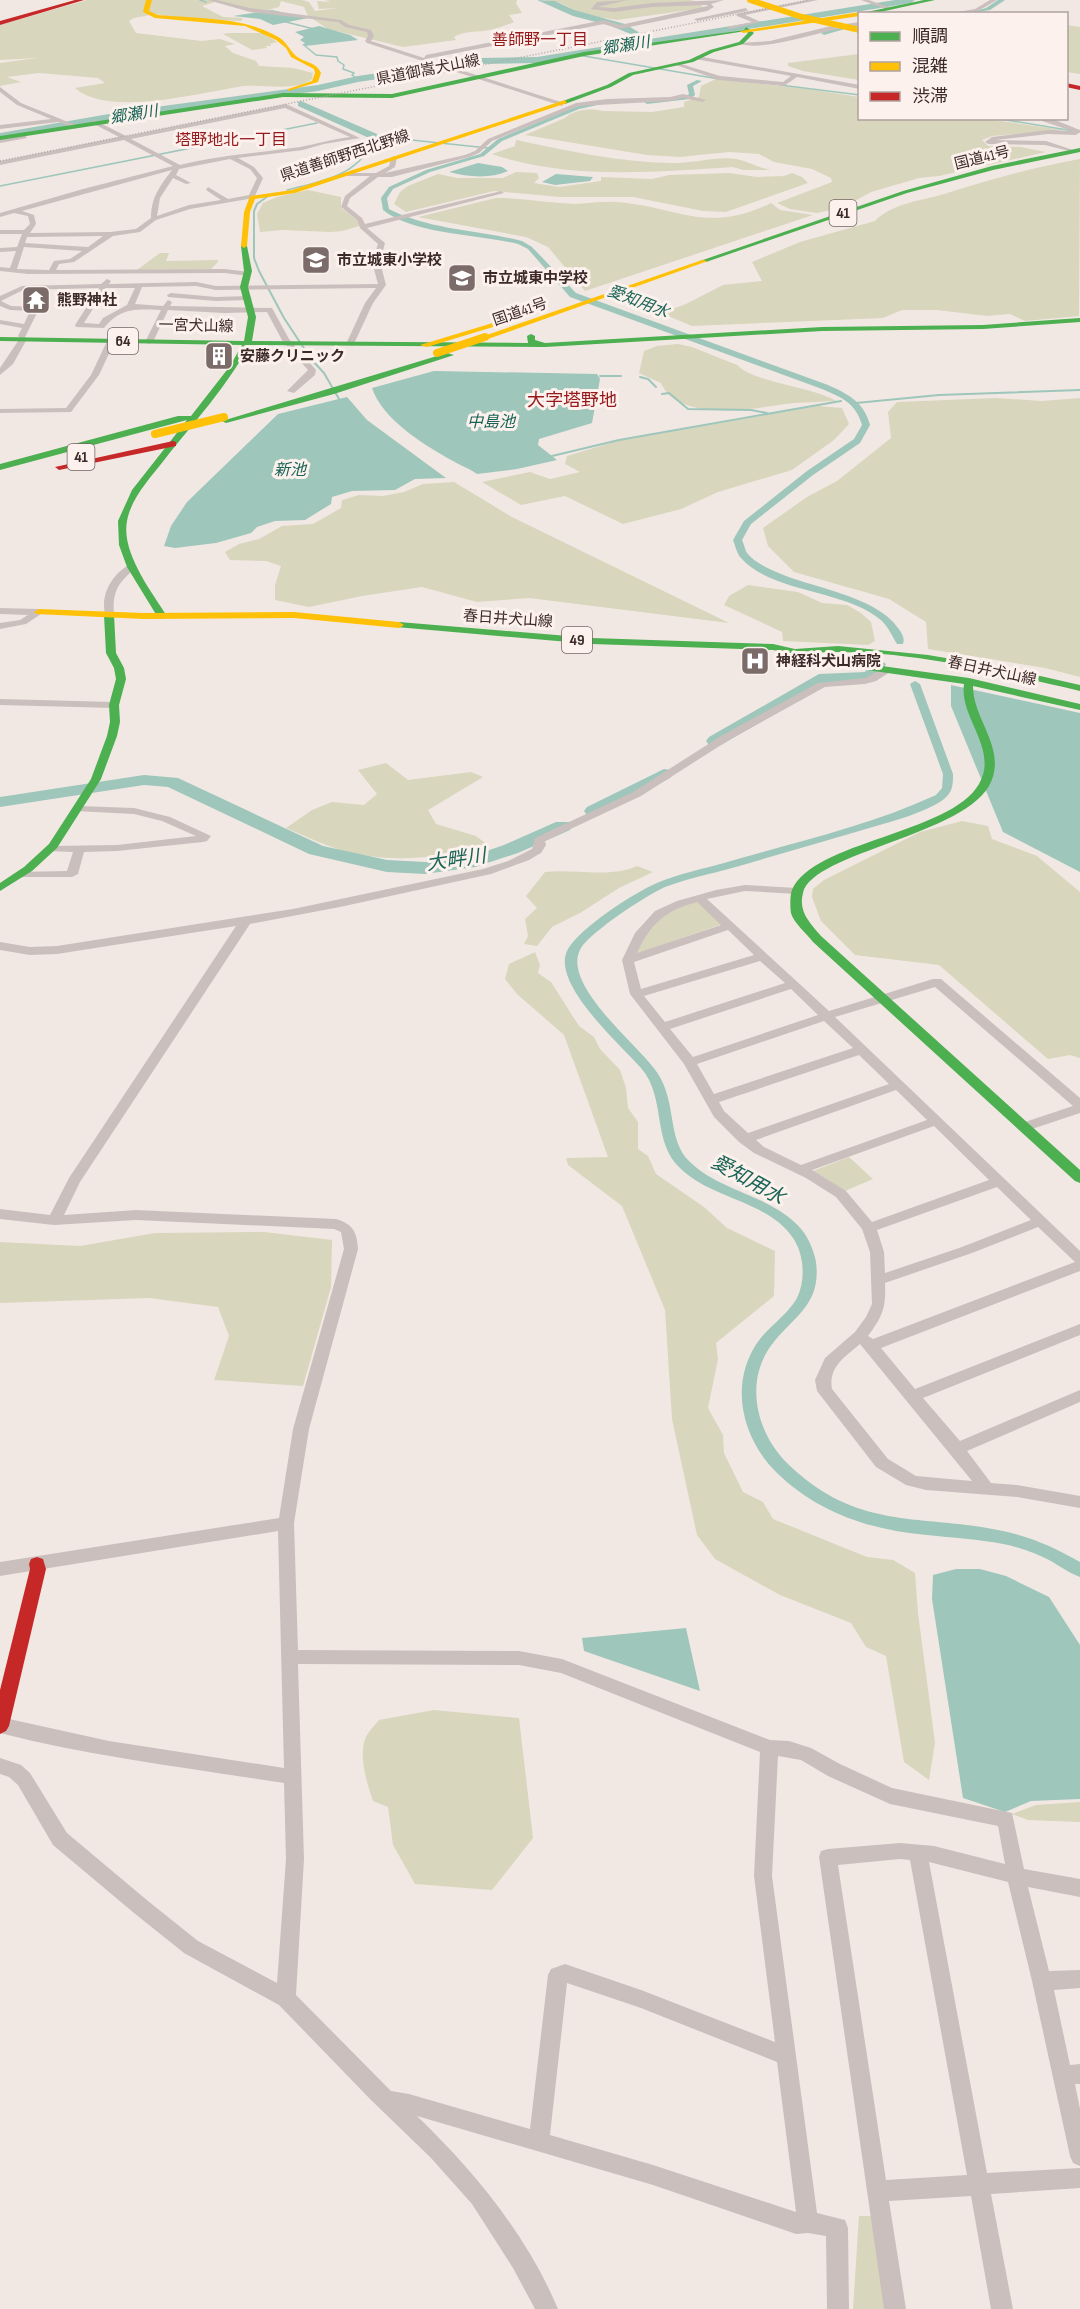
<svg xmlns="http://www.w3.org/2000/svg" width="1080" height="2309" font-family="'Sofia Sans Condensed','Noto Sans JP',sans-serif">
<style>
.green{fill:#d8d6bc}
.water{fill:#9ec6bb}
.lines{fill:none;stroke-linecap:round;stroke-linejoin:round}
.stream-far1{stroke:#9ec6bb;stroke-width:1.5}
.stream{stroke:#9ec6bb;stroke-width:2}
.canal{fill:#9ec6bb;fill-rule:evenodd}
.river{fill:#9ec6bb;fill-rule:evenodd}
.street{fill:#cabfbc;fill-rule:evenodd}
.fast{fill:#4caf50;fill-rule:evenodd}
.slow{fill:#ffc107;fill-rule:evenodd}
.jam{fill:#c62828;fill-rule:evenodd}
.rail{stroke:#b2a8a6;stroke-width:1.5;stroke-dasharray:1 2;stroke-linecap:butt}
.slow-bridge-far1{stroke:#ffc107;stroke-width:6}
.slow-bridge{stroke:#ffc107;stroke-width:8}
.labels{text-anchor:middle;dominant-baseline:central;stroke-width:6;stroke-linejoin:round;paint-order:stroke}
.far-street-label{font-size:15px;fill:#3c2a29;stroke:#fcf1ec}
.far-poi-label{font-size:15px;font-weight:bold;fill:#3c2a29;stroke:#fcf1ec;text-anchor:start}
.far-neighbourhood-label{font-size:16px;fill:#96181a;stroke:#fcf1ec}
.far-water-label{font-size:16px;font-style:italic;fill:#196456;stroke:#fcf1ec}
.shield{fill:#fcf1ec;stroke:#766664;stroke-width:1.5}
.shield-label{font-size:16px;font-weight:bold;fill:#3c2a29}
.far-quarter-label{font-size:18px;fill:#96181a;stroke:#fcf1ec}
.water-label{font-size:20px;font-style:italic;fill:#196456;stroke:#fcf1ec}
</style>
<rect width="100%" height="100%" fill="#f1e8e4"/>
<!-- green -->
<path class="green" d="M 87,0 L 302,0 L 309,2 L 315,11 L 338,8 L 319,9 L 317,1 L 331,2 L 325,0 L 517,0 L 516,3 L 522,13 L 509,15 L 514,22 C 504,26 494,30 484,31 C 473,32 465,31 454,37 L 456,40 L 403,47 L 328,29 L 308,16 L 304,7 L 281,1 L 279,7 L 264,11 L 215,2 L 202,6 L 223,17 L 243,18 L 241,21 L 177,18 L 156,14 L 134,18 L 129,21 L 136,33 L 202,41 L 220,39 L 235,44 L 225,46 L 233,53 L 256,61 L 259,66 L 293,68 L 313,73 L 312,79 C 296,92 263,84 244,86 C 203,92 108,118 75,88 L 105,83 L 98,78 L 39,73 L 7,77 L 21,82 L 0,86 L 0,63 L 37,58 L 0,60 L 0,25 Z
M 545,0 L 691,0 L 697,2 L 704,8 L 617,20 L 581,14 L 561,3 Z
M 1067,25 L 1080,27 L 1080,74 L 1067,72 Z
M 229,33 L 263,33 L 277,42 L 270,44 L 271,46 L 266,46 L 267,48 L 252,50 L 223,34 Z
M 859,54 L 859,80 L 803,71 L 788,66 L 788,63 Z
M 716,79 L 808,89 L 859,97 L 860,118 L 987,119 L 1064,130 L 992,136 L 982,140 L 988,146 L 1021,147 L 1046,152 L 939,176 L 919,178 L 871,192 L 844,207 L 817,213 L 790,209 L 777,203 L 832,182 L 831,178 L 812,169 L 774,162 L 759,154 L 729,152 L 680,157 L 647,155 L 525,135 L 565,118 C 574,109 592,108 603,111 L 652,112 L 684,107 L 684,102 L 699,97 L 701,86 Z
M 516,140 C 567,151 619,162 671,163 C 693,164 715,156 736,159 C 748,161 758,168 771,170 L 743,170 L 733,167 C 654,172 567,180 492,154 L 515,146 Z
M 1080,159 L 1079,316 L 1025,321 L 1010,314 L 987,316 L 937,310 L 902,310 L 883,318 L 692,326 L 661,313 L 686,304 L 723,285 L 762,281 L 752,262 L 800,242 L 875,221 C 892,203 921,201 944,194 C 989,180 1034,167 1080,159 Z
M 516,172 L 537,173 L 539,178 L 534,183 L 559,187 L 601,181 L 601,177 L 652,179 L 669,175 L 729,173 L 757,177 L 784,176 L 792,173 L 802,177 L 808,183 L 726,212 L 703,211 L 633,197 L 560,197 L 494,191 L 406,212 L 394,204 L 400,192 L 408,186 L 438,174 L 458,178 L 503,178 Z
M 308,190 L 341,197 L 341,208 L 357,220 L 359,226 L 342,231 L 331,232 L 282,230 L 260,232 L 257,214 L 263,203 L 277,197 Z
M 496,198 C 522,198 548,203 574,204 C 587,204 601,201 615,202 C 678,206 705,235 771,203 L 780,210 L 813,215 L 585,291 L 548,247 L 526,237 L 418,217 Z
M 160,253 L 169,253 L 166,261 L 218,260 L 218,262 L 211,269 L 137,270 Z
M 678,344 L 692,347 L 737,365 C 755,383 810,386 836,401 C 819,402 802,402 785,404 C 753,409 677,422 661,383 L 639,373 L 644,351 L 657,346 Z
M 996,398 L 1042,401 L 1080,398 L 1080,677 L 1045,668 L 928,649 L 926,622 L 889,599 L 794,572 L 768,546 L 763,528 L 807,497 L 837,481 L 891,438 L 888,412 L 897,402 Z
M 818,406 L 842,408 L 849,424 L 834,440 L 792,470 L 718,492 L 681,509 L 623,524 L 565,496 L 521,505 L 482,482 L 530,472 L 550,479 L 580,472 L 565,464 L 567,456 L 617,441 Z
M 454,482 L 512,517 L 729,623 L 529,598 L 477,602 L 422,587 L 362,596 L 309,607 L 275,600 L 275,585 L 281,566 L 266,561 L 230,560 L 225,552 L 239,544 L 259,539 L 282,526 L 313,524 L 341,508 L 342,500 L 359,495 L 383,496 L 404,492 L 423,484 Z
M 748,585 L 798,592 L 822,603 L 847,605 L 861,613 L 871,622 L 875,641 L 868,645 L 783,641 L 782,632 L 724,605 L 729,596 Z
M 386,763 L 408,780 L 471,772 L 483,777 L 428,810 L 436,824 L 476,836 L 489,846 C 449,855 410,862 369,856 C 340,853 312,839 286,828 L 312,810 L 332,802 L 364,805 L 377,794 L 358,770 Z
M 962,821 L 988,826 L 992,839 L 1037,856 L 1080,892 L 1080,1058 L 1070,1055 L 1048,1059 L 939,965 L 855,955 L 821,921 L 812,897 L 813,889 L 824,880 L 920,832 Z
M 637,866 L 653,872 L 619,888 L 580,913 L 552,927 L 537,946 L 524,944 L 528,936 L 525,919 L 537,908 L 526,896 L 545,872 C 573,869 612,878 637,866 Z
M 697,901 L 722,924 L 636,954 C 655,921 660,913 697,901 Z
M 535,952 L 540,965 L 538,973 L 551,982 L 579,1026 L 594,1037 L 600,1049 L 620,1070 L 626,1088 L 628,1108 L 638,1122 L 638,1149 L 648,1156 L 656,1174 L 704,1207 L 727,1228 L 775,1251 L 774,1296 L 716,1343 L 718,1359 L 708,1408 L 723,1435 L 724,1453 L 743,1492 L 763,1502 L 773,1519 L 867,1557 L 893,1560 L 915,1573 L 918,1613 L 935,1743 L 929,1780 L 904,1762 L 886,1656 L 866,1647 L 851,1623 L 780,1595 L 715,1559 L 697,1535 L 672,1419 L 665,1310 L 622,1206 L 568,1165 L 566,1158 L 608,1157 L 564,1035 L 517,994 L 505,979 L 509,964 Z
M 849,1157 L 873,1179 L 845,1191 L 813,1171 Z
M 264,1232 L 332,1240 L 331,1287 L 303,1386 L 214,1380 L 229,1336 L 218,1307 L 149,1298 L 0,1303 L 0,1242 L 80,1246 L 155,1233 Z
M 434,1710 L 519,1718 L 533,1838 L 492,1890 L 415,1884 L 393,1845 L 388,1807 L 373,1801 C 367,1783 357,1753 367,1735 C 370,1730 375,1725 379,1720 Z
M 1080,1802 L 1080,1822 L 1028,1820 L 1012,1814 L 1036,1805 Z
M 859,2216 L 872,2216 L 886,2309 L 853,2309 Z"/>
<!-- water -->
<path class="water" d="M 272,10 L 308,18 L 273,25 L 260,19 L 233,16 Z
M 319,26 L 350,35 L 358,40 L 305,46 L 302,45 L 305,43 L 300,40 L 304,37 L 295,32 Z
M 478,163 L 502,167 L 508,171 C 490,179 468,177 449,172 Z
M 556,174 L 593,177 L 590,181 L 555,185 L 542,182 Z
M 434,371 L 597,374 L 600,379 L 592,423 L 539,439 L 538,445 L 557,460 L 517,469 L 477,474 C 469,468 461,466 453,461 C 424,445 383,420 372,388 Z
M 347,397 L 367,420 L 446,478 L 415,479 L 395,490 L 352,491 L 332,497 L 331,504 L 305,520 L 275,521 L 257,527 L 251,533 L 216,543 L 175,548 L 164,546 L 171,526 L 187,502 L 278,414 Z
M 951,685 L 1080,713 L 1080,872 L 1003,832 L 951,706 Z
M 956,1569 L 980,1569 L 1006,1576 L 1049,1597 L 1080,1645 L 1080,1799 L 1031,1801 L 1005,1812 L 963,1798 L 932,1599 L 933,1575 Z
M 686,1628 L 700,1691 L 584,1651 L 582,1638 Z"/>
<g class="lines">
<!-- stream-far1 -->
<path class="stream-far1" d="M 200,0 L 206,2
M 286,22 L 314,29
M 305,46 L 316,55 L 337,57 L 338,61 L 344,65 L 343,69 L 354,73 L 352,75 L 358,79
M 578,55 L 719,79
M 780,85 L 860,95
M 994,118 L 1080,132
M 0,186 L 317,123
M 287,190 C 321,181 364,175 373,136 L 488,148"/>
<!-- stream -->
<path class="stream" d="M 268,196 L 257,204 L 254,211 L 254,258 L 259,271 L 284,318 L 311,359 L 324,373 L 339,399
M 600,376 L 621,376
M 640,377 L 648,379 L 656,387
M 662,394 L 669,393 L 688,409 L 751,410 L 767,413
M 856,403 L 939,395 L 1080,390
M 552,456 L 619,440 L 841,401"/>
<!-- canal -->
<path class="canal" d="M 998,0 L 1005,0 L 990,10 L 965,14 L 986,8 Z
M 846,25 L 848,28 L 824,35 L 821,33 Z
M 697,80 L 702,81 L 693,86 L 695,95 L 690,99 L 647,104 L 644,102 L 686,96 L 689,94 L 687,85 Z
M 600,101 L 602,104 L 579,109 L 502,141 L 484,156 L 430,172 L 393,189 L 387,198 L 389,209 C 430,230 478,230 522,241 L 532,247 L 576,293 L 828,385 C 848,394 864,402 870,425 L 860,443 L 813,475 L 751,524 L 742,540 C 744,544 745,550 747,553 C 753,561 765,567 774,571 C 810,588 875,595 898,628 C 902,633 905,638 903,644 L 897,644 C 892,636 889,628 882,621 C 847,589 772,594 740,557 C 737,553 735,545 733,540 L 744,521 L 807,471 L 854,439 L 862,425 C 856,403 841,397 822,389 L 570,297 L 528,249 L 518,244 C 478,234 415,235 383,210 L 381,198 L 389,187 L 426,170 L 480,154 L 498,139 L 575,107 Z
M 915,681 L 920,684 L 953,774 C 953,784 953,792 944,799 C 928,812 887,823 866,829 C 821,842 777,855 732,868 C 710,874 686,879 665,887 C 645,896 592,931 581,948 C 560,982 634,1042 653,1067 C 679,1098 665,1139 690,1162 C 722,1193 773,1195 802,1230 C 809,1239 814,1251 816,1262 C 822,1308 789,1318 768,1350 C 745,1387 758,1435 788,1464 C 859,1532 918,1513 1003,1531 C 1031,1537 1056,1548 1080,1562 L 1080,1577 C 1069,1573 1060,1566 1049,1560 C 1035,1553 1019,1547 1003,1544 C 978,1539 953,1538 927,1535 C 870,1530 818,1513 776,1472 C 741,1437 728,1381 760,1339 C 771,1325 788,1314 797,1298 C 806,1280 804,1254 793,1238 C 768,1201 712,1199 681,1169 C 651,1142 667,1098 641,1068 C 620,1044 549,982 568,949 C 580,928 635,892 657,883 C 678,874 702,869 724,863 C 795,842 869,826 936,795 L 942,788 L 943,774 L 910,684 Z"/>
<!-- river -->
<path class="river" d="M 537,0 L 555,1 L 574,10 L 625,24 L 640,33 L 633,35 L 611,26 L 573,16 Z
M 895,0 L 915,0 L 911,3 L 537,63 L 479,64 L 358,82 L 318,91 L 126,117 L 0,139 L 0,133 L 126,111 L 318,85 L 358,76 L 479,58 L 537,57 Z
M 301,101 L 377,134 L 378,136 L 369,138 L 298,106 L 298,102 Z
M 878,659 L 886,664 L 876,681 L 828,683 L 721,745 L 709,745 L 706,741 L 709,737 L 819,674 L 865,672 L 872,660 Z
M 664,769 L 670,770 L 673,774 L 670,778 L 599,815 L 587,815 L 584,811 L 587,807 Z
M 144,775 L 178,778 L 323,846 L 387,860 L 425,862 L 472,856 L 504,845 L 556,822 L 570,822 L 572,826 L 570,830 L 518,853 L 475,867 L 425,874 L 387,872 L 309,854 L 168,787 L 144,785 L 0,807 L 0,797 Z"/>
<!-- street -->
<path class="street" d="M 208,0 L 217,0 L 250,8 L 341,20 L 349,25 L 371,30 L 374,36 L 371,41 L 424,58 L 426,55 L 604,20 L 620,25 L 708,6 L 707,5 L 652,7 L 614,12 L 591,9 L 597,2 L 628,0 L 597,7 L 614,8 L 652,3 L 724,0 L 711,4 L 714,7 L 707,11 L 620,29 L 604,24 L 426,59 L 564,103 L 562,106 L 367,43 L 365,41 L 368,36 L 367,32 L 345,27 L 338,22 L 250,12 Z
M 807,0 L 818,0 L 745,15 L 761,22 L 730,29 L 727,27 L 752,22 L 737,16 L 737,14 Z
M 861,0 L 869,0 L 893,9 L 888,10 Z
M 990,0 L 997,0 L 978,11 L 947,14 L 975,9 Z
M 746,8 L 748,11 L 697,21 L 694,19 Z
M 860,22 L 860,26 C 828,27 764,54 738,43 L 770,41 L 831,26 Z
M 697,56 L 860,85 L 860,89 L 797,77 L 784,86 L 719,80 L 673,64 L 678,63 L 720,76 L 783,82 L 791,76 L 695,59 Z
M 0,87 L 21,103 L 78,126 L 75,128 L 58,122 L 0,129 L 0,125 L 51,119 L 17,105 L 0,92 Z
M 683,94 L 706,100 L 703,102 L 683,98 L 670,101 L 579,106 L 492,141 L 479,153 L 469,157 L 392,177 L 378,177 L 350,198 L 347,206 L 362,218 L 365,224 L 501,191 L 504,193 L 367,228 L 385,243 L 380,262 L 386,285 L 373,303 L 353,346 L 346,344 L 365,303 L 376,288 L 216,290 L 196,286 L 142,287 L 135,304 L 163,306 L 168,300 L 172,302 L 170,306 L 272,308 L 289,339 L 316,370 L 315,375 L 294,393 L 287,391 L 308,370 L 283,342 L 267,312 L 224,313 L 168,310 L 153,342 L 149,344 L 145,342 L 161,310 C 136,309 121,307 104,328 L 76,327 L 75,325 L 99,288 L 23,290 L 1,301 L 11,306 L 35,307 L 39,309 L 25,337 L 27,339 L 13,364 L 0,375 L 0,368 L 20,338 L 18,336 L 22,328 L 0,324 L 0,320 L 24,324 L 30,311 L 10,310 L 0,306 L 0,296 L 22,286 L 101,284 L 107,279 L 111,281 L 109,284 L 196,282 L 216,286 L 378,284 L 372,262 L 378,244 L 360,228 L 357,220 L 341,207 L 345,196 L 370,176 L 347,176 L 345,173 L 376,173 L 389,166 L 391,158 L 394,156 L 397,158 L 395,167 L 385,173 L 465,155 L 475,151 L 488,139 L 576,103 L 607,99 L 670,97 ZM 106,288 L 135,288 L 127,305 L 103,318 L 99,324 L 84,323 Z
M 286,104 L 360,138 L 324,144 L 303,150 L 238,158 L 254,167 L 263,178 L 254,198 L 190,209 L 156,220 L 140,232 L 113,236 L 74,262 L 59,264 L 56,270 L 224,269 L 250,272 L 250,276 L 224,273 L 28,274 L 0,271 L 0,267 L 10,268 L 16,251 L 0,252 L 0,248 L 17,247 L 22,234 L 0,234 L 0,230 L 24,230 L 30,224 L 28,216 L 14,213 L 0,217 L 0,213 L 83,189 L 173,166 L 124,140 L 0,165 L 0,161 L 119,137 L 92,123 L 94,120 L 126,136 ZM 285,108 L 350,137 C 333,139 316,144 300,147 C 259,153 220,155 180,165 L 131,139 ZM 230,159 L 250,169 L 257,178 L 249,195 L 228,199 L 208,187 L 206,190 L 221,200 L 189,205 L 157,216 L 160,198 L 173,178 L 186,184 L 191,183 L 176,175 L 179,169 ZM 172,170 C 160,186 151,197 151,218 L 136,229 L 110,232 L 30,233 L 36,224 L 34,215 L 22,211 ZM 103,236 L 88,247 L 25,243 L 27,237 ZM 24,247 L 82,251 L 70,259 L 54,261 L 49,270 L 17,269 Z
M 1042,118 L 1050,118 L 1080,130 L 1080,132 L 1076,135 L 1048,134 L 996,140 L 1046,141 L 1073,150 L 1073,152 L 1045,145 L 988,144 L 985,142 L 992,137 L 1048,130 L 1072,131 L 1042,121 Z
M 25,135 L 27,138 L 0,143 L 0,139 Z
M 171,293 L 216,297 L 248,296 L 252,298 L 248,300 L 216,301 L 168,297 L 167,295 Z
M 108,339 L 115,341 L 99,375 L 71,412 L 0,413 L 0,409 L 66,408 L 91,375 Z
M 129,565 L 137,567 C 119,582 112,590 114,615 L 106,617 C 99,597 111,575 129,565 Z
M 0,608 L 39,609 L 44,612 L 26,624 L 0,629 L 0,623 L 20,620 L 28,615 L 0,614 Z
M 886,667 L 891,670 L 890,672 L 876,681 L 865,684 L 825,687 L 729,740 L 641,796 L 545,841 L 546,845 L 541,853 L 529,860 L 491,874 L 340,907 L 250,924 L 80,1182 L 64,1215 L 136,1210 L 336,1219 C 353,1224 357,1232 358,1249 L 309,1429 L 294,1523 L 298,1650 L 519,1651 L 562,1659 L 770,1740 L 789,1741 L 811,1748 L 840,1764 L 892,1788 L 1012,1813 L 1024,1869 L 1080,1879 L 1080,1897 L 1028,1887 L 1049,1971 L 1080,1970 L 1080,1988 L 1054,1990 L 1070,2065 L 1080,2064 L 1080,2084 L 1075,2084 L 1080,2109 L 1080,2166 L 1073,2163 L 1070,2156 L 1032,1981 L 1008,1882 L 929,1862 L 987,2173 L 1080,2168 L 1080,2188 L 991,2194 L 1013,2309 L 991,2309 L 971,2196 L 889,2201 L 906,2309 L 884,2309 L 819,1857 L 821,1851 L 828,1849 L 900,1843 L 934,1846 L 1005,1864 L 998,1826 L 890,1804 L 828,1776 L 801,1760 L 778,1756 L 772,1876 L 817,2213 L 845,2220 L 848,2228 L 849,2309 L 827,2309 L 826,2236 L 808,2233 L 796,2234 L 653,2185 L 417,2116 C 474,2171 527,2235 558,2309 L 535,2309 L 513,2268 L 472,2204 L 431,2158 L 370,2099 L 279,2005 L 184,1953 L 134,1913 L 53,1845 L 18,1785 L 9,1777 L 0,1774 L 0,1758 L 21,1765 L 30,1773 L 67,1833 L 148,1901 L 198,1941 L 277,1983 L 286,1859 L 284,1783 C 189,1768 93,1757 0,1733 L 0,1717 L 109,1741 L 284,1768 L 278,1531 L 0,1576 L 0,1562 L 279,1518 L 293,1429 L 344,1249 L 341,1232 L 334,1229 L 136,1220 L 54,1225 L 0,1219 L 0,1209 L 50,1215 L 69,1178 L 236,926 L 57,954 L 30,955 L 0,950 L 0,942 L 30,947 L 57,946 L 293,909 L 483,869 L 508,861 L 532,849 L 535,838 L 633,792 L 721,736 L 818,683 L 865,678 ZM 298,1664 L 519,1665 L 561,1673 L 760,1752 L 754,1876 L 775,2042 L 641,1990 L 565,1964 L 551,1969 L 548,1975 L 530,2129 L 409,2094 L 391,2091 L 296,1995 L 304,1859 ZM 900,1859 L 910,1860 L 967,2175 L 886,2180 L 838,1865 ZM 567,1983 L 641,2008 L 777,2062 L 796,2212 L 653,2165 L 550,2135 Z
M 0,699 L 114,702 L 119,705 L 114,708 L 0,705 Z
M 79,806 L 134,808 L 170,817 L 211,836 L 207,841 L 203,842 L 117,851 L 84,852 L 78,874 L 72,877 L 14,877 L 12,875 L 18,872 L 67,871 L 73,852 L 46,851 L 44,849 L 50,846 L 117,845 L 196,836 L 162,821 L 134,814 L 75,811 L 74,809 Z
M 745,885 L 797,888 L 803,891 L 797,894 L 745,891 L 707,899 L 829,1011 L 933,979 L 941,979 L 1080,1098 L 1080,1113 L 1029,1130 L 1019,1130 L 1017,1127 L 1019,1124 L 1073,1106 L 935,987 L 835,1017 L 1080,1251 L 1080,1271 L 881,1348 L 915,1389 L 1080,1324 L 1080,1335 L 923,1398 L 960,1441 L 1080,1390 L 1080,1402 L 967,1451 L 991,1483 L 1017,1485 L 1080,1496 L 1080,1508 L 1017,1497 L 926,1490 L 906,1485 L 876,1467 L 817,1391 L 815,1380 L 825,1358 L 855,1332 L 866,1317 L 872,1304 L 870,1252 L 862,1229 L 836,1197 L 806,1178 L 754,1153 L 739,1142 L 714,1117 L 684,1064 L 630,994 L 622,960 L 635,933 L 655,911 L 677,901 L 716,890 ZM 697,902 L 721,925 L 637,953 C 652,923 664,911 697,902 ZM 728,930 L 754,955 L 641,989 L 634,962 ZM 760,961 L 785,983 L 665,1022 L 644,996 ZM 791,989 L 818,1015 L 693,1057 L 670,1029 ZM 824,1021 L 853,1048 L 714,1094 L 697,1064 ZM 859,1055 L 889,1084 L 748,1133 L 724,1111 L 719,1102 ZM 896,1090 L 927,1120 L 801,1165 L 764,1147 L 756,1140 ZM 934,1126 L 989,1180 L 872,1222 L 846,1191 L 812,1170 ZM 997,1187 L 1031,1220 L 962,1247 L 885,1273 L 884,1252 L 877,1230 ZM 1038,1227 L 1075,1262 L 873,1339 L 868,1336 C 883,1316 886,1308 885,1283 L 972,1253 ZM 860,1344 L 972,1481 L 916,1476 L 888,1459 L 832,1389 C 828,1367 845,1357 860,1344 Z"/>
<!-- fast -->
<path class="fast" d="M 924,0 L 935,0 L 871,14 L 857,14 Z
M 746,27 L 754,33 L 743,44 L 714,52 L 693,62 L 633,75 L 611,87 L 565,104 L 563,101 L 607,85 L 629,73 L 689,60 L 710,50 L 739,42 L 748,33 L 746,31 L 584,56 L 392,98 L 283,97 L 0,140 L 0,136 L 283,93 L 392,94 L 584,52 L 744,30 Z
M 1080,148 L 1080,152 L 993,170 L 907,193 L 706,262 L 700,261 L 903,191 L 992,166 Z
M 244,244 L 247,246 L 252,271 L 248,287 L 256,317 L 252,341 L 528,343 L 527,336 L 531,334 L 535,336 L 535,340 L 545,343 L 822,327 L 983,325 L 1080,318 L 1080,322 L 983,329 L 822,331 L 545,347 L 249,345 C 227,387 194,422 165,459 C 151,477 131,498 127,521 C 121,552 151,591 167,616 L 162,619 L 157,616 L 127,567 L 119,545 L 118,521 L 132,490 L 187,420 L 0,470 L 0,464 L 178,416 L 191,416 L 230,366 L 242,345 L 0,341 L 0,337 L 244,341 L 248,317 L 240,287 L 244,271 L 241,246 Z
M 447,353 L 454,355 L 334,394 L 226,423 L 222,421 Z
M 109,612 L 114,615 L 116,653 L 124,668 L 126,679 L 119,705 L 120,722 L 117,736 L 101,779 L 57,848 L 32,871 L 0,891 L 0,883 L 24,867 L 49,844 L 91,779 L 107,736 L 110,722 L 109,705 L 116,679 L 114,668 L 106,653 L 104,615 Z
M 399,622 L 592,638 L 773,644 L 795,649 L 838,646 L 928,655 L 1005,668 L 1080,685 L 1080,691 C 998,672 896,647 812,653 L 860,663 L 969,678 L 1080,704 L 1080,710 L 973,686 C 973,720 1006,747 991,782 C 968,835 812,852 803,893 C 798,912 810,923 821,936 L 1080,1170 L 1080,1183 L 1075,1181 L 813,942 C 807,934 793,922 791,913 C 790,907 790,895 792,890 C 813,841 950,834 979,784 C 999,749 959,718 964,684 L 860,669 L 773,650 L 592,644 L 396,627 L 394,625 Z"/>
<!-- slow -->
<path class="slow" d="M 146,0 L 152,0 L 149,11 L 158,15 C 199,19 244,16 280,38 C 287,43 289,49 295,55 C 303,63 316,61 321,73 L 318,82 L 288,91 L 288,89 L 312,81 L 315,73 L 314,69 L 291,57 L 286,48 L 276,40 L 245,26 L 155,18 L 143,12 Z
M 860,12 L 862,14 L 860,14 L 860,16 L 743,33 L 740,31 Z
M 565,100 L 567,103 L 295,193 L 255,199 L 250,212 L 247,246 L 244,248 L 241,246 L 244,212 L 250,196 L 292,190 Z
M 702,260 L 708,261 L 488,339 L 481,337 Z
M 496,322 L 503,324 L 427,347 L 420,345 Z
M 39,609 L 144,613 L 294,612 L 399,622 L 404,625 L 399,628 L 294,618 L 144,619 L 36,614 L 34,612 Z"/>
<!-- jam -->
<path class="jam" d="M 75,0 L 84,0 L 0,25 L 0,21 Z
M 1066,83 L 1080,86 L 1080,90 L 1066,87 Z
M 173,441 L 176,442 L 176,446 L 59,470 L 55,467 Z
M 37,1557 L 43,1559 L 46,1569 L 9,1726 L 6,1731 L 0,1734 L 0,1690 L 30,1569 L 29,1564 L 31,1559 Z"/>
<!-- rail -->
<path class="rail" d="M 0,161 L 809,0"/>
<!-- slow-bridge-far1 -->
<path class="slow-bridge-far1" d="M 750,0 L 802,17 L 860,30"/>
<!-- slow-bridge -->
<path class="slow-bridge" d="M 437,353 L 485,337
M 155,434 L 224,417"/>
</g>
<!-- icons -->
<defs>
<g id="school-square" transform="scale(1.5)"><rect x="-9" y="-9" width="18" height="18" rx="4" fill="#7b6c6a" stroke="#fcf1ec"/><path d="M0-5L7-2L0 1L-7-2ZM-4 1L0 2.5L4 1V4Q0 6-4 4Z" fill="#fff"/></g>
<g id="temple-square" transform="scale(1.5)"><rect x="-9" y="-9" width="18" height="18" rx="4" fill="#7b6c6a" stroke="#fcf1ec"/><path d="M0-6L5-2H3V0L6.5 2.5H4V6H1.5V3h-3V6H-4V2.5H-6.5L-3 0V-2H-5Z" fill="#fff"/></g>
<g id="building-square" transform="scale(1.5)"><rect x="-9" y="-9" width="18" height="18" rx="4" fill="#7b6c6a" stroke="#fcf1ec"/><path d="M-4-6H4V6H1V3H-1V6H-4ZM-2.5-4.3h1.7v1.8h-1.7ZM.8-4.3h1.7v1.8H.8ZM-2.5-1h1.7V.8h-1.7ZM.8-1h1.7V.8H.8Z" fill="#fff"/></g>
<g id="hospital-square" transform="scale(1.5)"><rect x="-9" y="-9" width="18" height="18" rx="4" fill="#7b6c6a" stroke="#fcf1ec"/><path d="M-5-5h3v3.5h4V-5h3V5h-3V1.5h-4V5h-3Z" fill="#fff"/></g>
</defs>
<g fill-rule="evenodd">
<use href="#school-square" x="316" y="260"/>
<use href="#school-square" x="462" y="278"/>
<use href="#temple-square" x="36" y="300"/>
<use href="#building-square" x="219" y="356"/>
<use href="#hospital-square" x="755" y="661"/>
</g>
<g class="labels">
<!-- far-street labels -->
<g class="far-street-label">
<text transform="translate(428 70) rotate(-11)">県道御嵩犬山線</text>
<text transform="translate(345 156) rotate(-18)">県道善師野西北野線</text>
<text transform="translate(982 158) rotate(-14)">国道41号</text>
<text transform="translate(520 312) rotate(-19)">国道41号</text>
<text transform="translate(196 326) rotate(1)">一宮犬山線</text>
<text transform="translate(508 619) rotate(4)">春日井犬山線</text>
<text transform="translate(992 671) rotate(12)">春日井犬山線</text>
</g>
<!-- far-poi labels -->
<g class="far-poi-label">
<text x="337" y="260">市立城東小学校</text>
<text x="483" y="278">市立城東中学校</text>
<text x="57" y="300">熊野神社</text>
<text x="240" y="356">安藤クリニック</text>
<text x="776" y="661">神経科犬山病院</text>
</g>
<!-- far-neighbourhood labels -->
<g class="far-neighbourhood-label">
<text x="540" y="40">善師野一丁目</text>
<text x="231" y="140">塔野地北一丁目</text>
</g>
<!-- far-water labels -->
<g class="far-water-label">
<text transform="translate(626 46) rotate(-9)">郷瀬川</text>
<text transform="translate(134 115) rotate(-9)">郷瀬川</text>
<text transform="translate(638 302) rotate(21)">愛知用水</text>
<text x="491" y="422">中島池</text>
<text x="290" y="470">新池</text>
</g>
<!-- shield labels -->
<g class="shield">
<rect x="829.5" y="200" width="27" height="26" rx="4.5"/>
<rect x="108" y="328" width="30" height="26" rx="4.5"/>
<rect x="67.5" y="444" width="27" height="26" rx="4.5"/>
<rect x="562" y="627" width="30" height="26" rx="4.5"/>
</g>
<g class="shield-label">
<text x="843" y="213">41</text>
<text x="123" y="341">64</text>
<text x="81" y="457">41</text>
<text x="577" y="640">49</text>
</g>
<!-- far-quarter labels -->
<g class="far-quarter-label">
<text x="572" y="400">大字塔野地</text>
</g>
<!-- water labels -->
<g class="water-label">
<text transform="translate(456 860) rotate(-8)">大畔川</text>
<text transform="translate(748 1180) rotate(29)">愛知用水</text>
</g>
</g>
<!-- legend -->
<rect x="858" y="12" width="210" height="108" fill="#fcf1ec" stroke="#afa19e" stroke-width="1.5"/>
<rect x="870" y="32" width="30" height="9" fill="#4caf50" stroke="#afa19e" stroke-width="1.5"/>
<text x="912" y="42" font-size="18" fill="#3c2a29">順調</text>
<rect x="870" y="62" width="30" height="9" fill="#ffc107" stroke="#afa19e" stroke-width="1.5"/>
<text x="912" y="72" font-size="18" fill="#3c2a29">混雑</text>
<rect x="870" y="92" width="30" height="9" fill="#c62828" stroke="#afa19e" stroke-width="1.5"/>
<text x="912" y="102" font-size="18" fill="#3c2a29">渋滞</text>
</svg>
